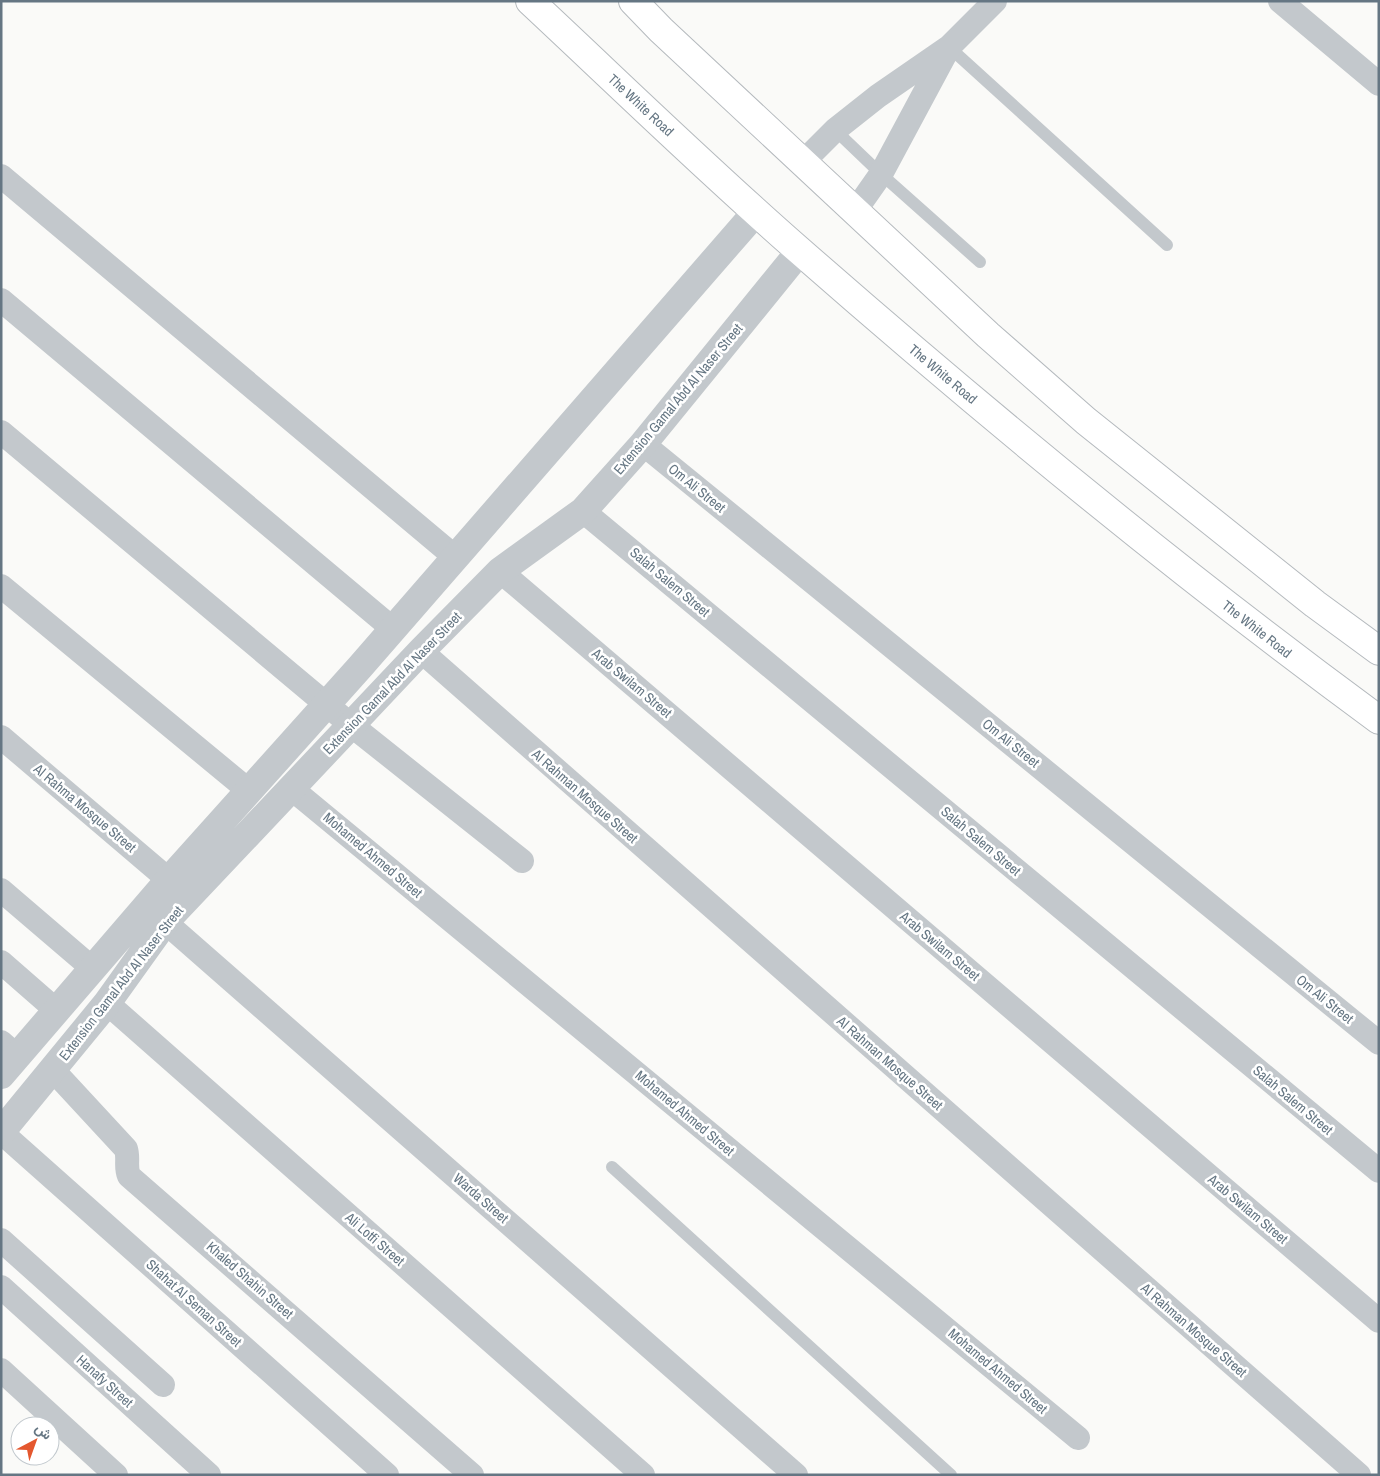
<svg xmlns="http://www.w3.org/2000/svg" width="1380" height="1476" font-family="'Archivo Narrow',Vazirmatn,sans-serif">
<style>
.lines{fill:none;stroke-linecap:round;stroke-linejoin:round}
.primary-casing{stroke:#b5babe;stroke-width:30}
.service{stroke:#c3c8cc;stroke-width:12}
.minor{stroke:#c3c8cc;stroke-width:24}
.tertiary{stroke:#c3c8cc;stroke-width:28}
.primary{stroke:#fff;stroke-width:28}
.labels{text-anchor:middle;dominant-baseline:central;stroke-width:5;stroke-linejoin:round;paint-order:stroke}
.street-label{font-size:14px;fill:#657683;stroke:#fff}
</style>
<rect width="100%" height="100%" fill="#fafaf8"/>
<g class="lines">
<!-- primary casing -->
<g class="primary-casing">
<path id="primary" d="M 530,1 C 620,85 708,171 801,252 C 987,415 1179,573 1379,720
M 633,1 L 661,30 L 988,335 L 1086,421 L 1315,604 L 1379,651"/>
</g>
<!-- service -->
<path class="service" d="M 949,47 L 1167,245
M 835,130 L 881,174 L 980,262
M 612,1167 L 951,1475"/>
<!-- minor -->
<path class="minor" d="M 1280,1 L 1379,84
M 803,162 L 835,130 L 878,96 L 949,47 L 995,1
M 1,176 L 455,557
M 855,211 L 881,174 L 947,51
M 1,300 L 393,629
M 1,432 L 351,725 L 522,861
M 643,444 L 1379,1043
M 583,511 L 1379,1171
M 500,571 L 1379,1321
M 1,586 L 248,790
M 421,651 L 1359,1475
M 1,737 L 169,880
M 292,789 L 1078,1438
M 1,890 L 92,968
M 165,922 L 796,1475
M 1,962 L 56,1010
M 107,1003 L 643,1475
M 1,1042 L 17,1056
M 52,1069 L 126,1149 C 129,1158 125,1167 129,1176 L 472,1475
M 1,1132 L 387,1475
M 1,1240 L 163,1385
M 1,1287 L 209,1475
M 1,1370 L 116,1475"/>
<!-- tertiary -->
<path class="tertiary" d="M 1,1075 L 169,880 L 360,667 L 756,212
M 1,1132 L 107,1003 L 165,922 L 421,651 L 500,571 L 583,511 L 643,444 L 800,251"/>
<!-- primary -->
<use href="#primary" class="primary"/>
</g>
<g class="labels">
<!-- street labels -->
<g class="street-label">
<text transform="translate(641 105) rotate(43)">The White Road</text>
<text transform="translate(943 374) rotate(40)">The White Road</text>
<text transform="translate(678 399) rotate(-50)">Extension Gamal Abd Al Naser Street</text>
<text transform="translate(697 488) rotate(39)">Om Ali Street</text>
<text transform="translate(670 582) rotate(40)">Salah Salem Street</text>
<text transform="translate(1257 629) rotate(38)">The White Road</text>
<text transform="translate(392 683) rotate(-46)">Extension Gamal Abd Al Naser Street</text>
<text transform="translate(632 683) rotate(40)">Arab Swilam Street</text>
<text transform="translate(1011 743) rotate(39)">Om Ali Street</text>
<text transform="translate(585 796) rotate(41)">Al Rahman Mosque Street</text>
<text transform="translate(85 808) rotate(40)">Al Rahma Mosque Street</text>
<text transform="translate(981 841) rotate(40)">Salah Salem Street</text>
<text transform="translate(373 855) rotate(40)">Mohamed Ahmed Street</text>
<text transform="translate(940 946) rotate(40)">Arab Swilam Street</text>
<text transform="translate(121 983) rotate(-52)">Extension Gamal Abd Al Naser Street</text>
<text transform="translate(1325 999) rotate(39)">Om Ali Street</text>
<text transform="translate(890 1063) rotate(41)">Al Rahman Mosque Street</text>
<text transform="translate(1293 1100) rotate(40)">Salah Salem Street</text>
<text transform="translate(685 1113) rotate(40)">Mohamed Ahmed Street</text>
<text transform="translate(481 1198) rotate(41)">Warda Street</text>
<text transform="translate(1248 1209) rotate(40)">Arab Swilam Street</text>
<text transform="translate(375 1239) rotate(41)">Ali Lotfi Street</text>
<text transform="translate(250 1280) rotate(41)">Khaled Shahin Street</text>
<text transform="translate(194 1303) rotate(42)">Shahat Al Seman Street</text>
<text transform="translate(1194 1330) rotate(41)">Al Rahman Mosque Street</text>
<text transform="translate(998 1371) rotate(40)">Mohamed Ahmed Street</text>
<text transform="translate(105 1381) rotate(42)">Hanafy Street</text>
</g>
</g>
<!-- border -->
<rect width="1380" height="1476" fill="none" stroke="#657683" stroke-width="5"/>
<!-- north arrow -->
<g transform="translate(35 1441) rotate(41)"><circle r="24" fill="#ffffff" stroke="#c1c8cd"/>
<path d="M0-4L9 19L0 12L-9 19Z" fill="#e4572e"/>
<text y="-8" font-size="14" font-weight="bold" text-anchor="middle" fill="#657683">ش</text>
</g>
</svg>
